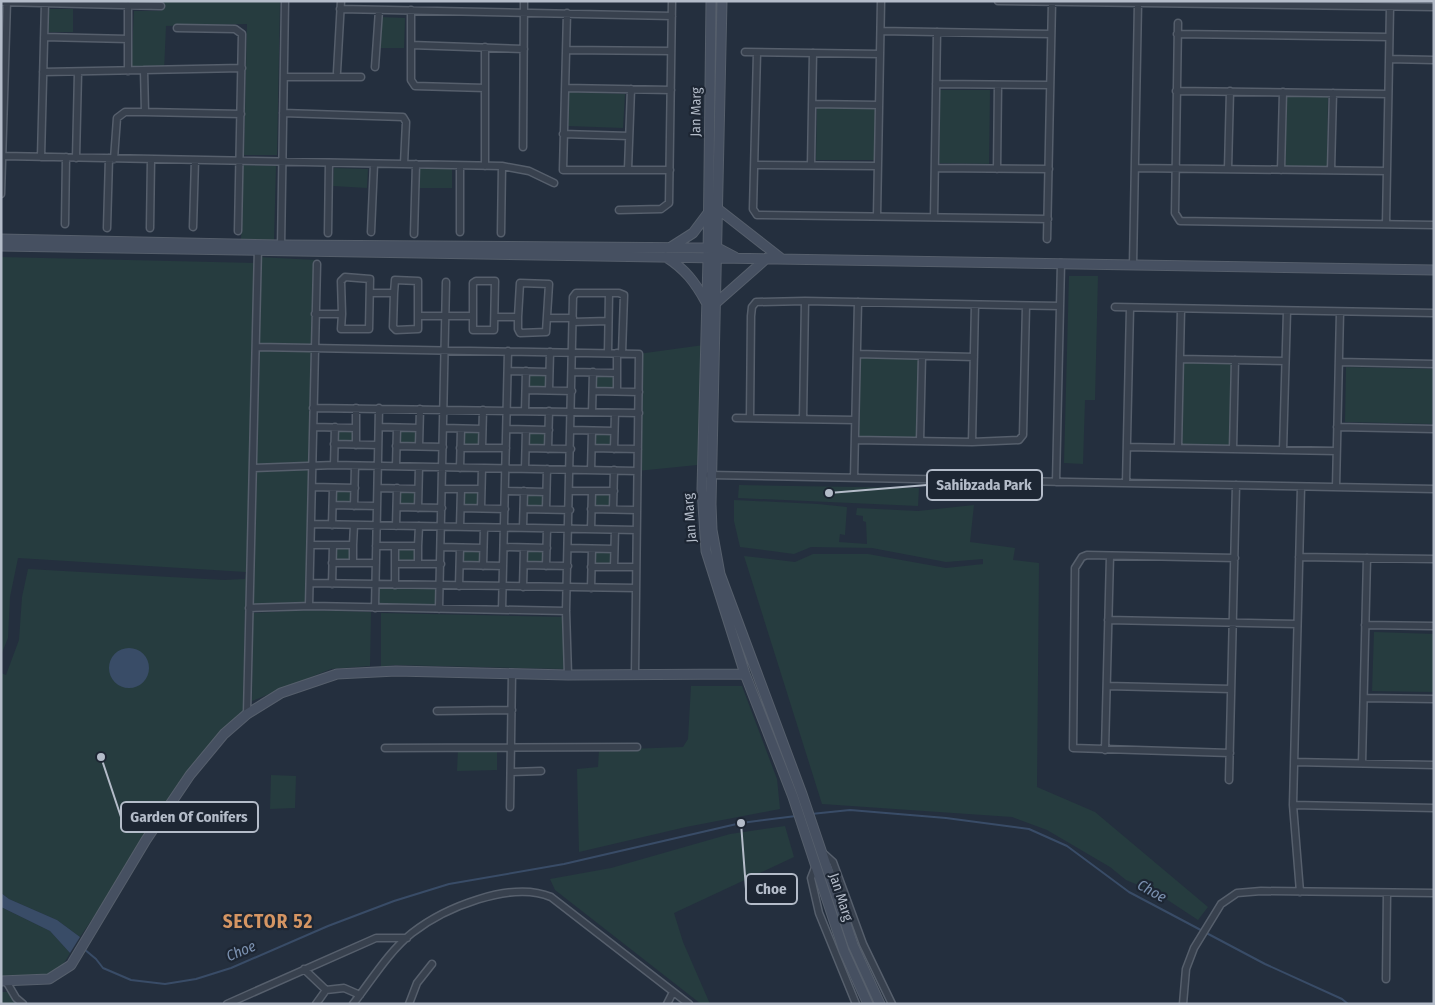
<svg xmlns="http://www.w3.org/2000/svg" width="1435" height="1005" font-family="'Fira Sans Condensed',sans-serif">
<style>
.green{fill:#263c3f}
.water{fill:#394c67}
.lines{fill:none;stroke-linecap:round;stroke-linejoin:round}
.stream{stroke:#394c67;stroke-width:2}
.street-casing{stroke:#565f6c;stroke-width:9}
.secondary-casing{stroke:#565f6c;stroke-width:11}
.street{stroke:#38414e;stroke-width:6}
.secondary{stroke:#465061;stroke-width:9}
.labels{text-anchor:middle;dominant-baseline:central;stroke-width:4.5;stroke-linejoin:round;paint-order:stroke}
.street-label{font-size:14px;fill:#b4bcc9;stroke:#1d2633}
.water-label{font-size:15px;font-style:italic;fill:#7c92b1;stroke:#1d2633}
.district-label{font-size:19px;font-weight:bold;letter-spacing:1px;fill:#d59563;stroke:#1d2633}
.leader{fill:none;stroke:#b4bcc9;stroke-width:2}
.callout-dot{fill:#b4bcc9;stroke:#1d2633;stroke-width:2}
.callout{fill:#1d2633;stroke:#b4bcc9;stroke-width:2}
.callout-label{font-size:15px;text-anchor:middle;font-weight:bold;fill:#b4bcc9}
</style>
<rect width="100%" height="100%" fill="#242f3e"/>
<!-- green -->
<path class="green" d="M 163,1 L 280,1 L 277,155 L 244,155 L 247,24 L 166,26 L 164,71 L 131,68 L 134,11 L 161,11 Z
M 48,9 L 73,9 L 73,32 L 48,32 Z
M 380,17 L 405,18 L 404,48 L 379,48 Z
M 940,90 L 990,90 L 989,164 L 939,163 Z
M 569,92 L 625,94 L 623,128 L 568,126 Z
M 1287,97 L 1328,97 L 1327,166 L 1285,166 Z
M 817,108 L 876,108 L 876,160 L 816,160 Z
M 243,165 L 276,166 L 274,240 L 241,240 Z
M 334,168 L 368,169 L 367,188 L 333,186 Z
M 420,168 L 452,169 L 452,188 L 419,188 Z
M 1,257 L 257,263 L 258,257 L 316,260 L 308,607 L 245,606 L 243,715 L 213,742 L 80,937 L 57,920 L 9,899 L 1,893 L 1,673 L 6,675 L 19,640 L 22,597 L 28,569 L 224,580 L 245,579 L 246,572 L 18,558 L 10,597 L 8,638 L 1,655 Z
M 1069,276 L 1098,276 L 1095,400 L 1085,400 L 1083,464 L 1064,463 Z
M 711,344 L 707,464 L 637,471 L 638,354 Z
M 857,354 L 922,356 L 920,441 L 855,440 Z
M 1184,362 L 1232,363 L 1229,445 L 1181,444 Z
M 1346,367 L 1433,369 L 1432,424 L 1345,422 Z
M 529,373 L 547,373 L 547,388 L 528,387 Z
M 596,375 L 615,375 L 614,389 L 595,389 Z
M 337,429 L 354,430 L 354,443 L 336,442 Z
M 399,430 L 417,430 L 417,444 L 399,444 Z
M 464,431 L 480,431 L 480,446 L 463,445 Z
M 547,432 L 546,446 L 528,446 L 528,433 Z
M 595,433 L 612,433 L 611,445 L 594,447 Z
M 739,485 L 919,488 L 918,506 L 738,498 Z
M 336,490 L 353,490 L 352,504 L 335,503 Z
M 400,491 L 416,491 L 415,505 L 399,505 Z
M 463,491 L 479,492 L 479,507 L 462,506 Z
M 527,493 L 544,494 L 544,507 L 526,506 Z
M 594,493 L 611,493 L 610,506 L 594,506 Z
M 734,500 L 818,504 L 847,507 L 845,535 L 840,534 L 839,542 L 867,544 L 866,522 L 863,521 L 863,516 L 856,515 L 857,508 L 918,511 L 974,505 L 970,542 L 1015,548 L 1013,560 L 1039,563 L 1037,787 L 1095,812 L 1208,907 L 1198,920 L 1157,893 L 1126,880 L 1110,867 L 1047,830 L 1012,817 L 822,804 L 744,556 L 795,562 L 813,554 L 868,554 L 946,568 L 983,564 L 983,559 L 946,562 L 872,548 L 811,547 L 794,554 L 740,547 L 734,521 Z
M 335,547 L 352,548 L 351,561 L 335,561 Z
M 398,549 L 417,549 L 416,562 L 398,561 Z
M 463,550 L 482,550 L 481,564 L 463,563 Z
M 527,550 L 544,550 L 544,563 L 526,563 Z
M 594,551 L 612,551 L 611,565 L 594,564 Z
M 375,584 L 440,585 L 439,609 L 375,608 Z
M 305,610 L 371,612 L 370,666 L 331,669 L 252,701 L 253,613 Z
M 381,613 L 564,617 L 564,669 L 394,665 L 381,667 Z
M 1374,632 L 1434,634 L 1434,692 L 1372,691 Z
M 691,686 L 742,686 L 777,779 L 780,809 L 686,827 L 579,852 L 577,769 L 598,767 L 599,750 L 683,747 L 688,739 Z
M 458,749 L 497,751 L 497,770 L 457,771 Z
M 271,775 L 296,776 L 295,808 L 270,809 Z
M 785,826 L 794,857 L 674,913 L 683,942 L 710,1004 L 701,1004 L 555,890 L 550,879 L 611,868 L 730,834 Z
M 1,907 L 50,931 L 70,953 C 56,983 30,976 1,977 Z
M 1,992 L 10,992 L 23,1004 L 1,1004 Z"/>
<!-- water -->
<path class="water" d="M109 668a20 20 0 1 1 40 0a20 20 0 1 1-40 0Z
M 1,893 L 9,899 L 57,920 L 80,937 L 70,953 L 50,931 L 1,907 Z"/>
<g class="lines">
<!-- stream -->
<path class="stream" d="M 811,814 L 850,810 L 946,818 L 1029,829 L 1067,846 L 1129,892 L 1265,964 L 1342,999 L 1348,1004
M 84,949 L 96,959 L 103,968 L 131,980 L 165,984 L 196,979 L 231,968 L 328,926 L 394,901 L 449,884 L 564,864 L 741,823 L 796,816"/>
<!-- street casing -->
<g class="street-casing">
<path id="street" d="M 998,1 L 1434,7
M 1,2 L 161,6
M 340,9 L 672,16
M 411,10 L 411,80 L 415,86 L 485,88
M 567,13 L 563,170 L 670,170
M 1178,23 L 1175,213 L 1180,221 L 1434,225
M 177,28 L 235,29 L 242,34 L 238,231
M 881,31 L 1051,34
M 1177,34 L 1389,37
M 44,37 L 128,39
M 411,45 L 524,49
M 485,47 L 485,166
M 566,50 L 671,51
M 745,52 L 880,54
M 757,53 L 753,209 L 757,215 L 1048,219
M 1389,59 L 1434,60
M 375,67 L 379,10
M 144,70 L 242,68
M 128,71 L 128,5
M 43,72 L 144,70 L 145,112 L 241,114
M 337,72 L 341,1
M 284,77 L 361,77
M 936,84 L 1050,85
M 565,88 L 671,90
M 1176,91 L 1388,94
M 812,104 L 879,105
M 283,113 L 403,117 L 406,122 L 404,164
M 563,134 L 629,136
M 523,147 L 524,1
M 3,156 L 502,166 L 529,171 L 554,183
M 41,157 L 45,3
M 76,158 L 78,73
M 114,159 L 117,118 L 125,112 L 145,112
M 755,165 L 878,166
M 811,165 L 813,53
M 935,168 L 1049,169
M 1135,168 L 1387,171
M 628,169 L 631,89
M 997,169 L 998,85
M 1228,169 L 1230,91
M 1281,170 L 1283,92
M 1331,170 L 1333,93
M 1,194 L 7,1
M 619,210 L 661,209 L 669,203 L 672,1
M 877,216 L 881,1
M 934,217 L 937,32
M 65,224 L 66,157
M 1386,224 L 1390,7
M 193,227 L 195,160
M 107,228 L 109,158
M 150,228 L 151,159
M 371,232 L 374,164
M 460,232 L 460,166
M 328,233 L 329,163
M 501,233 L 502,166
M 414,234 L 416,164
M 1047,239 L 1052,2
M 281,247 L 285,1
M 1133,265 L 1138,3
M 370,293 L 394,293 L 395,280 L 418,281 L 418,329 L 396,330 L 393,327 L 394,293
M 1115,307 L 1434,313
M 315,314 L 342,314 L 341,281 L 345,277 L 370,279 L 369,329 L 341,329 L 342,314
M 418,316 L 473,316 L 473,283 L 476,281 L 495,281 L 494,330 L 473,330 L 473,316
M 495,317 L 518,317 L 520,283 L 549,284 L 546,332 L 520,333 L 518,329 L 518,317
M 548,318 L 573,318
M 573,322 L 608,321
M 257,347 L 639,354 L 635,674
M 608,353 L 609,293
M 857,354 L 974,357
M 1180,359 L 1285,361
M 1339,362 L 1434,364
M 508,371 L 549,372
M 573,372 L 617,373
M 526,390 L 572,391
M 549,390 L 550,352
M 593,391 L 639,392
M 617,391 L 617,353
M 313,408 L 639,413
M 525,411 L 526,371
M 592,412 L 593,372
M 736,418 L 855,420
M 750,418 L 751,316 L 752,307 L 756,302 L 805,301 L 1060,306
M 803,419 L 805,301
M 314,427 L 356,428
M 379,427 L 419,428
M 1337,427 L 1434,429
M 444,428 L 482,429
M 507,429 L 549,430
M 572,430 L 614,431
M 855,440 L 972,442 L 1019,440 L 1023,435 L 1026,306
M 920,441 L 922,356
M 972,442 L 975,305
M 334,444 L 378,445
M 356,445 L 356,408
M 396,446 L 443,447
M 419,446 L 420,409
M 1127,447 L 1336,451
M 460,448 L 506,448
M 482,448 L 483,410
M 526,448 L 571,449
M 592,448 L 638,449
M 1178,448 L 1181,309
M 548,449 L 549,411
M 614,449 L 615,413
M 1233,449 L 1235,360
M 1283,450 L 1287,311
M 334,465 L 335,427
M 396,466 L 397,428
M 253,468 L 334,465 L 637,471
M 460,468 L 461,429
M 525,469 L 526,430
M 591,470 L 592,431
M 709,475 L 1434,489
M 854,478 L 858,302
M 1056,482 L 1061,263
M 1126,483 L 1130,308
M 313,487 L 355,488
M 1336,487 L 1340,312
M 378,488 L 418,489
M 442,489 L 481,489
M 505,491 L 546,492
M 570,491 L 614,491
M 333,505 L 377,506
M 354,506 L 355,466
M 397,507 L 442,508
M 418,508 L 419,467
M 461,508 L 505,509
M 481,508 L 482,468
M 524,509 L 570,510
M 546,509 L 547,469
M 591,509 L 636,510
M 613,509 L 614,470
M 313,524 L 636,530
M 332,525 L 333,488
M 396,526 L 397,488
M 460,527 L 461,489
M 523,528 L 524,491
M 591,529 L 592,491
M 311,545 L 353,545 L 353,563 L 376,563
M 353,545 L 354,525
M 376,546 L 418,546 L 418,564 L 441,564
M 418,546 L 419,526
M 441,547 L 483,548
M 504,547 L 547,548
M 569,548 L 614,549
M 1299,557 L 1434,559
M 332,563 L 353,563
M 395,564 L 418,564
M 460,565 L 503,566
M 524,565 L 568,566
M 483,566 L 484,528
M 546,566 L 547,529
M 591,567 L 635,567
M 614,567 L 615,530
M 310,583 L 636,588
M 332,584 L 333,545
M 395,585 L 395,546
M 459,586 L 460,548
M 523,587 L 524,548
M 591,588 L 592,549
M 309,606 L 317,264
M 249,608 L 312,606 L 566,611
M 375,608 L 379,408
M 439,609 L 446,282
M 502,610 L 508,351
M 1108,620 L 1297,624
M 1365,625 L 1434,626
M 568,675 L 566,611 L 573,297 L 576,293 L 619,293 L 624,295 L 622,353
M 1107,686 L 1231,689
M 1364,698 L 1434,699
M 437,711 L 512,710
M 247,714 L 258,247
M 385,748 L 637,747
M 1105,750 L 1110,556
M 1230,753 L 1073,748 L 1075,568 L 1082,557 L 1087,555 L 1235,558
M 1294,762 L 1434,765
M 1362,763 L 1367,558
M 512,772 L 541,771
M 1229,780 L 1236,485
M 1293,805 L 1434,808
M 510,807 L 512,673
M 822,852 L 833,862 L 863,944 L 892,1004
M 816,865 L 811,878 L 819,913 L 856,1004
M 1300,892 L 1293,805 L 1301,487
M 304,969 L 326,990 L 344,988 L 360,995
M 1386,979 L 1387,893
M 6,981 L 16,998 L 23,1004
M 227,1004 L 376,938 L 407,938
M 316,1004 L 326,990
M 353,1004 C 371,981 389,951 412,933 C 444,908 511,880 551,897 L 689,1004
M 409,1004 L 417,983 L 432,964
M 667,1004 L 673,992
M 1183,1004 L 1186,969 L 1194,948 L 1221,904 L 1237,893 L 1261,891 L 1434,893"/>
</g>
<!-- secondary casing -->
<g class="secondary-casing">
<path id="secondary" d="M 711,1 L 708,258 L 702,489 L 706,551 L 745,674 L 793,797 L 844,951 L 868,1004
M 722,1 L 711,504 L 712,530 L 720,574 L 802,794 L 853,945 L 880,1004
M 718,209 L 782,259
M 1,239 L 281,245 L 718,248 L 735,257
M 1,246 L 1434,270
M 671,247 L 693,233 L 708,213
M 666,257 C 685,269 695,282 706,302
M 716,303 L 767,258
M 1,981 L 49,979 L 71,965 L 146,840 L 190,775 L 224,734 L 247,714 L 281,693 L 337,674 L 396,671 L 568,675 L 745,674"/>
</g>
<!-- street -->
<use href="#street" class="street"/>
<!-- secondary -->
<use href="#secondary" class="secondary"/>
</g>
<g class="labels">
<!-- street labels -->
<g class="street-label">
<text transform="translate(696 112) rotate(-89)">Jan Marg</text>
<text transform="translate(690 518) rotate(-94)">Jan Marg</text>
<text transform="translate(841 897) rotate(72)">Jan Marg</text>
</g>
<!-- water labels -->
<g class="water-label">
<text transform="translate(1152 891) rotate(29)">Choe</text>
<text transform="translate(241 951) rotate(-23)">Choe</text>
</g>
<!-- district labels -->
<g class="district-label">
<text x="268" y="921">SECTOR 52</text>
</g>
</g>
<!-- callouts -->
<path class="leader" d="M829 493L927 485M101 757L121 817M741 823L746 889"/>
<g class="callout-dot">
<circle cx="829" cy="493" r="5"/>
<circle cx="101" cy="757" r="5"/>
<circle cx="741" cy="823" r="5"/>
</g>
<g class="callout">
<rect x="927" y="470" width="115" height="30" rx="5"/>
<rect x="121" y="802" width="137" height="30" rx="5"/>
<rect x="746" y="874" width="51" height="30" rx="5"/>
</g>
<g class="callout-label">
<text x="984" y="490">Sahibzada Park</text>
<text x="189" y="822">Garden Of Conifers</text>
<text x="771" y="894">Choe</text>
</g>
<!-- border -->
<rect width="1435" height="1005" fill="none" stroke="#b4bcc9" stroke-width="5"/>
</svg>
